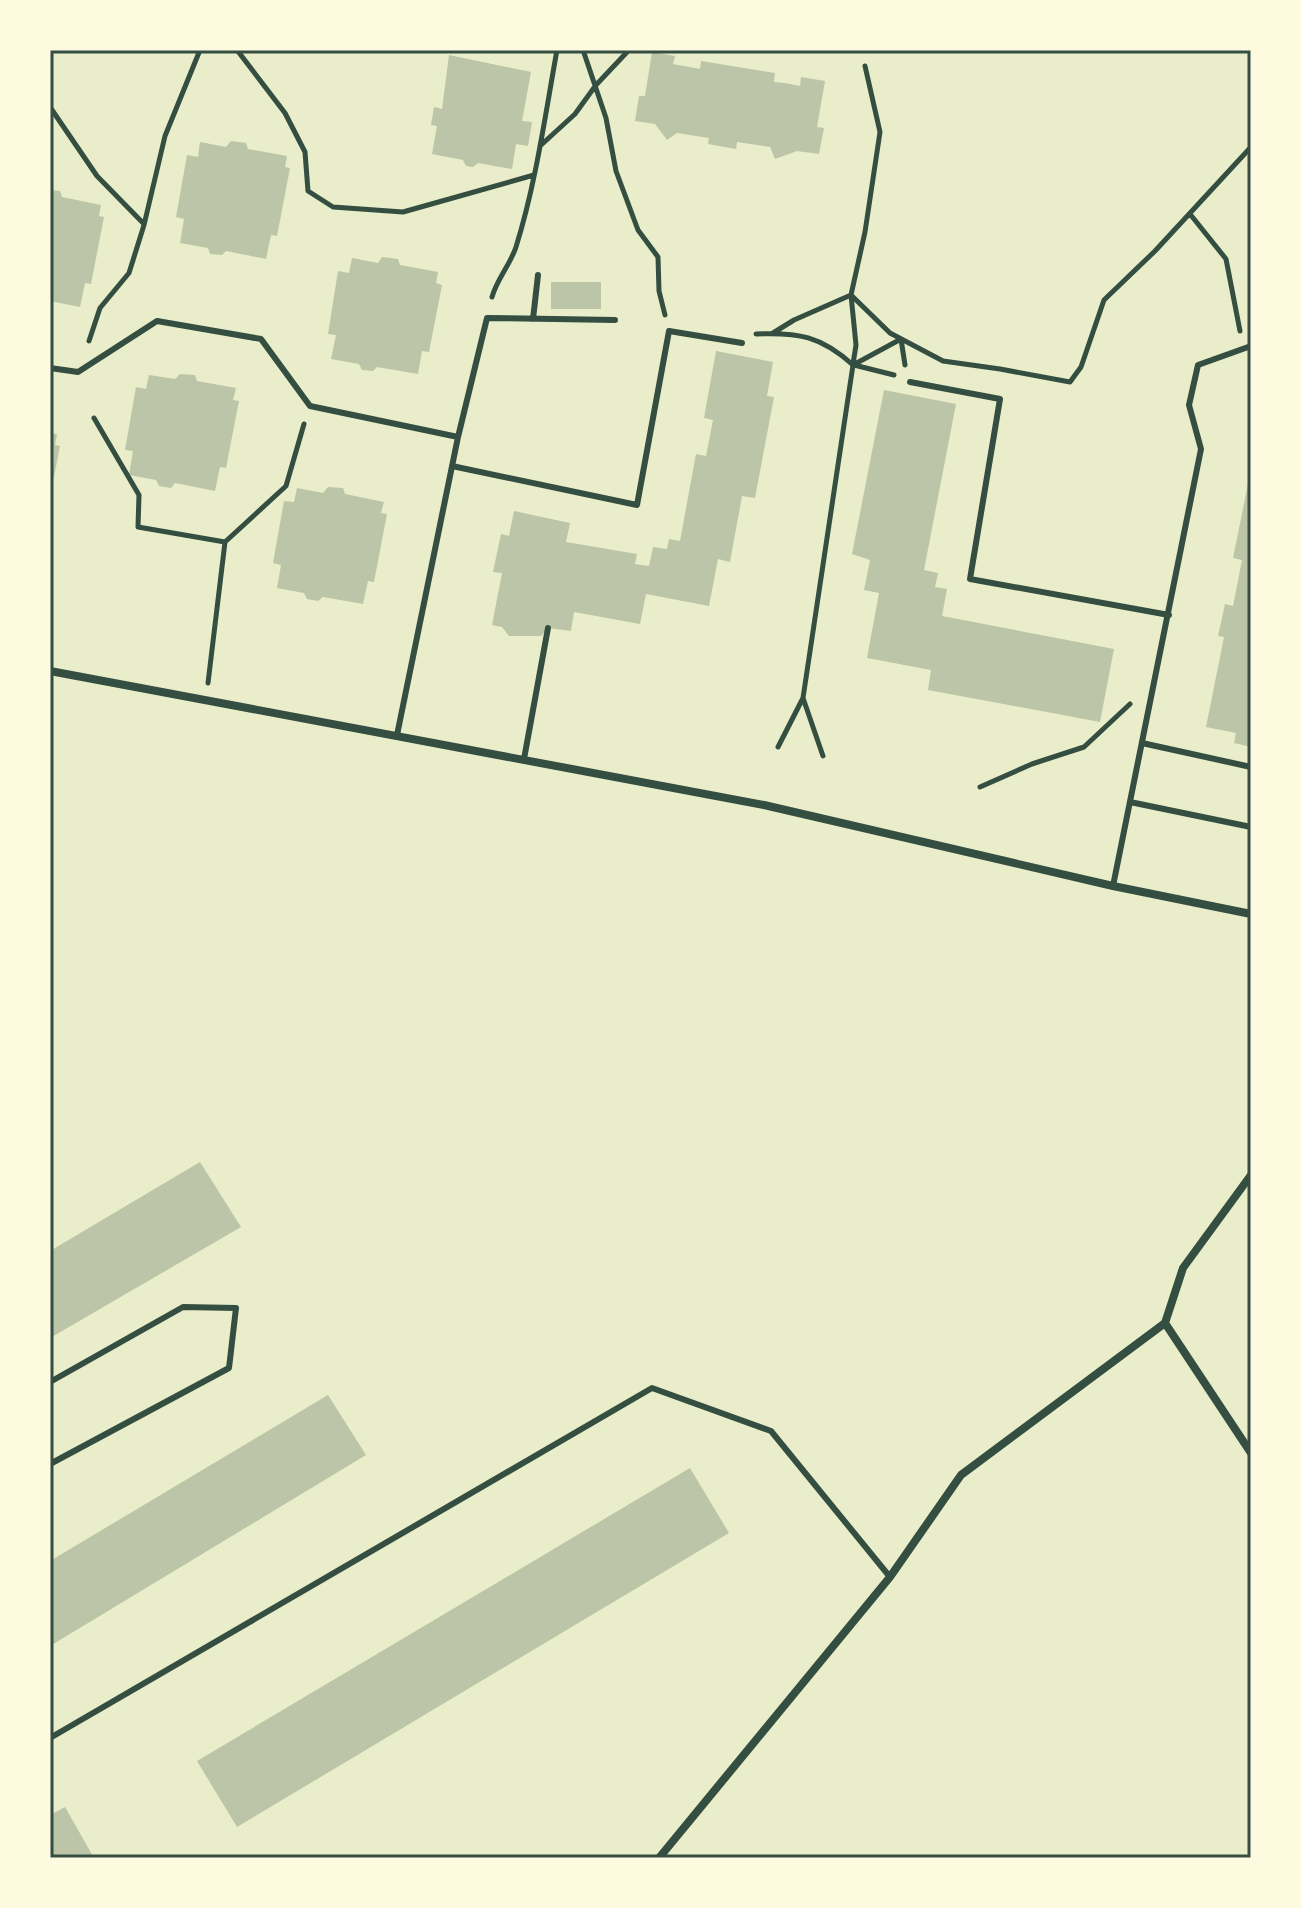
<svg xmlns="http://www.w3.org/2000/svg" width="1301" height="1908" font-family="'Source Sans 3',sans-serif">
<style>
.building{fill:#bcc5a7}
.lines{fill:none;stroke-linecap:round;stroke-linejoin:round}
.path{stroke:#344e41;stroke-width:5}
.service{stroke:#344e41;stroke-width:6}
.minor{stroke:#344e41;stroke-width:8}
.neatline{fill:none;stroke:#344e41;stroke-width:3}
</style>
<rect width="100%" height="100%" fill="#e9edc9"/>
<!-- building -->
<path class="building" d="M 652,52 L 675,56 L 673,64 L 700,69 L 701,61 L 775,73 L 774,82 L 785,83 L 800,86 L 801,77 L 825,81 L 817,127 L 824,128 L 819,154 L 797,151 L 775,159 L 770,147 L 737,142 L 736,149 L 708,144 L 709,138 L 677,133 L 667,140 L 655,124 L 635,121 L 639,96 L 645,96 Z
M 449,55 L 531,72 L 522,121 L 532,122 L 528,146 L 516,144 L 512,169 L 478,163 L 473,167 L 466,166 L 463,160 L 432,154 L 437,126 L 431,125 L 434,107 L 442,109 Z
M 231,141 L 246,143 L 248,149 L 287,156 L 285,167 L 290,168 L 277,236 L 271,235 L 266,259 L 226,251 L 222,255 L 210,254 L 208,248 L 180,243 L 184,219 L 176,217 L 187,155 L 198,157 L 200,142 L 226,147 Z
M 50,190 L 60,191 L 62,197 L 101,205 L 99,216 L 104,217 L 91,284 L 85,283 L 80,307 L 50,301 Z
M 382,257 L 398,259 L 400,265 L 438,272 L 436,283 L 442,285 L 429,352 L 422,351 L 418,374 L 377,367 L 373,371 L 362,370 L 359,364 L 331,359 L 336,335 L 328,334 L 338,271 L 349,273 L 352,258 L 378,263 Z
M 551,282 L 601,282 L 601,309 L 551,309 Z
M 716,351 L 773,362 L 767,396 L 774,397 L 755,498 L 742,496 L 730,562 L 718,559 L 709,606 L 646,594 L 640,624 L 574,612 L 571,631 L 548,628 L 541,636 L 509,636 L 502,627 L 492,625 L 502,573 L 493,572 L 501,534 L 509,536 L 514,511 L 570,523 L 566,542 L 637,554 L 635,564 L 649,566 L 653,547 L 667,549 L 669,539 L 680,541 L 696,454 L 706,456 L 713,420 L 704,418 Z
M 180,374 L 195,375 L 197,381 L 236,388 L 233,400 L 239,401 L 226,468 L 220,467 L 215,491 L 175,483 L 171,488 L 159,486 L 156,480 L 129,475 L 133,451 L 125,450 L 136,387 L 146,389 L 149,375 L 175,379 Z
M 884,390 L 956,404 L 924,570 L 938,573 L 935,587 L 947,589 L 942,616 L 1114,649 L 1100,722 L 928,690 L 931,670 L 867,658 L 879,593 L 864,590 L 870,560 L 852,554 Z
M 50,433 L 57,434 L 55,445 L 60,446 L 51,492 Z
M 1250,474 L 1251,474 L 1251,747 L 1234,743 L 1236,733 L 1206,727 L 1224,637 L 1218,636 L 1225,604 L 1233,606 L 1242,560 L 1233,558 Z
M 328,487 L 343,488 L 345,494 L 384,502 L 381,513 L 387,514 L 374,582 L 368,581 L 363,604 L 323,597 L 318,601 L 307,599 L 304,593 L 277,588 L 281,565 L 273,563 L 284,501 L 294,502 L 297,488 L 323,493 Z
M 200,1162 L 241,1227 L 50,1338 L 50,1251 Z
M 328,1395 L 366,1455 L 50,1646 L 50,1561 Z
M 690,1468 L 729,1533 L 237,1827 L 197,1761 Z
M 65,1807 L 94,1858 L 50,1858 L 50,1815 Z"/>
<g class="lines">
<!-- path -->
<path class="path" d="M 237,50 L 285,113 L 305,152 L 308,191 L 333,207 L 403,212 L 534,175
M 583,50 L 606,118 L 616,171 L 638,230 L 658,257 L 659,291 L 665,315
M 50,107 L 97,176 L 144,224
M 540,146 L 575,114 L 596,85 L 629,50
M 1190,214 L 1226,259 L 1240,331
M 492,297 C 497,279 510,265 516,247 C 536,183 545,116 557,50
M 773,333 L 794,320 L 851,295 L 890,333 L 943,361 L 1000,369 L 1070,382 L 1081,367 L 1104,300 L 1155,251 L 1251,147
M 756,334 C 798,332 821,336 853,365 L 803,698 L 823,756
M 89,341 L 100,308 L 129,273 L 144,225 L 165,136 L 200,50
M 853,364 L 856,345 L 851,295 L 865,232 L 880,132 L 865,66
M 853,365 L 901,339 L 905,365
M 854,365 L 894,375
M 94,418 L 139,495 L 138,527 L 225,542 L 208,683
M 225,542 L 286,486 L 304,424
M 778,747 L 803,698
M 980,787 L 1032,764 L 1084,747 L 1130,704"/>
<!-- service -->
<path class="service" d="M 533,319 L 538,275
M 50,368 L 78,372 L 157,321 L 261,339 L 310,406 L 458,437 L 397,735
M 910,382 L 1000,399 L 970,579 L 1169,615
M 458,437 L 487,318 L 615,320
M 452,466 L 637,505 L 669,331 L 742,343
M 1142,743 L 1251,767
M 524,759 L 548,628
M 1130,802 L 1251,827
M 1113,886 L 1201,449 L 1189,405 L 1198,365 L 1251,346
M 50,1382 L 183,1307 L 236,1308 L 229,1368 L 50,1464
M 50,1738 L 652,1388 L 771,1431 L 890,1577"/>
<!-- minor -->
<path class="minor" d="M 50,671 L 764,805 L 1113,886 L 1251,914
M 1165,1323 L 1251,1453
M 659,1858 L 890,1577 L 961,1475 L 1165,1323 L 1183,1268 L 1251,1175"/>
</g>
<!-- border -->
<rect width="1301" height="1908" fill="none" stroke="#fefae0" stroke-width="104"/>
<rect x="52" y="52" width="1197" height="1804" class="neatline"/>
</svg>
